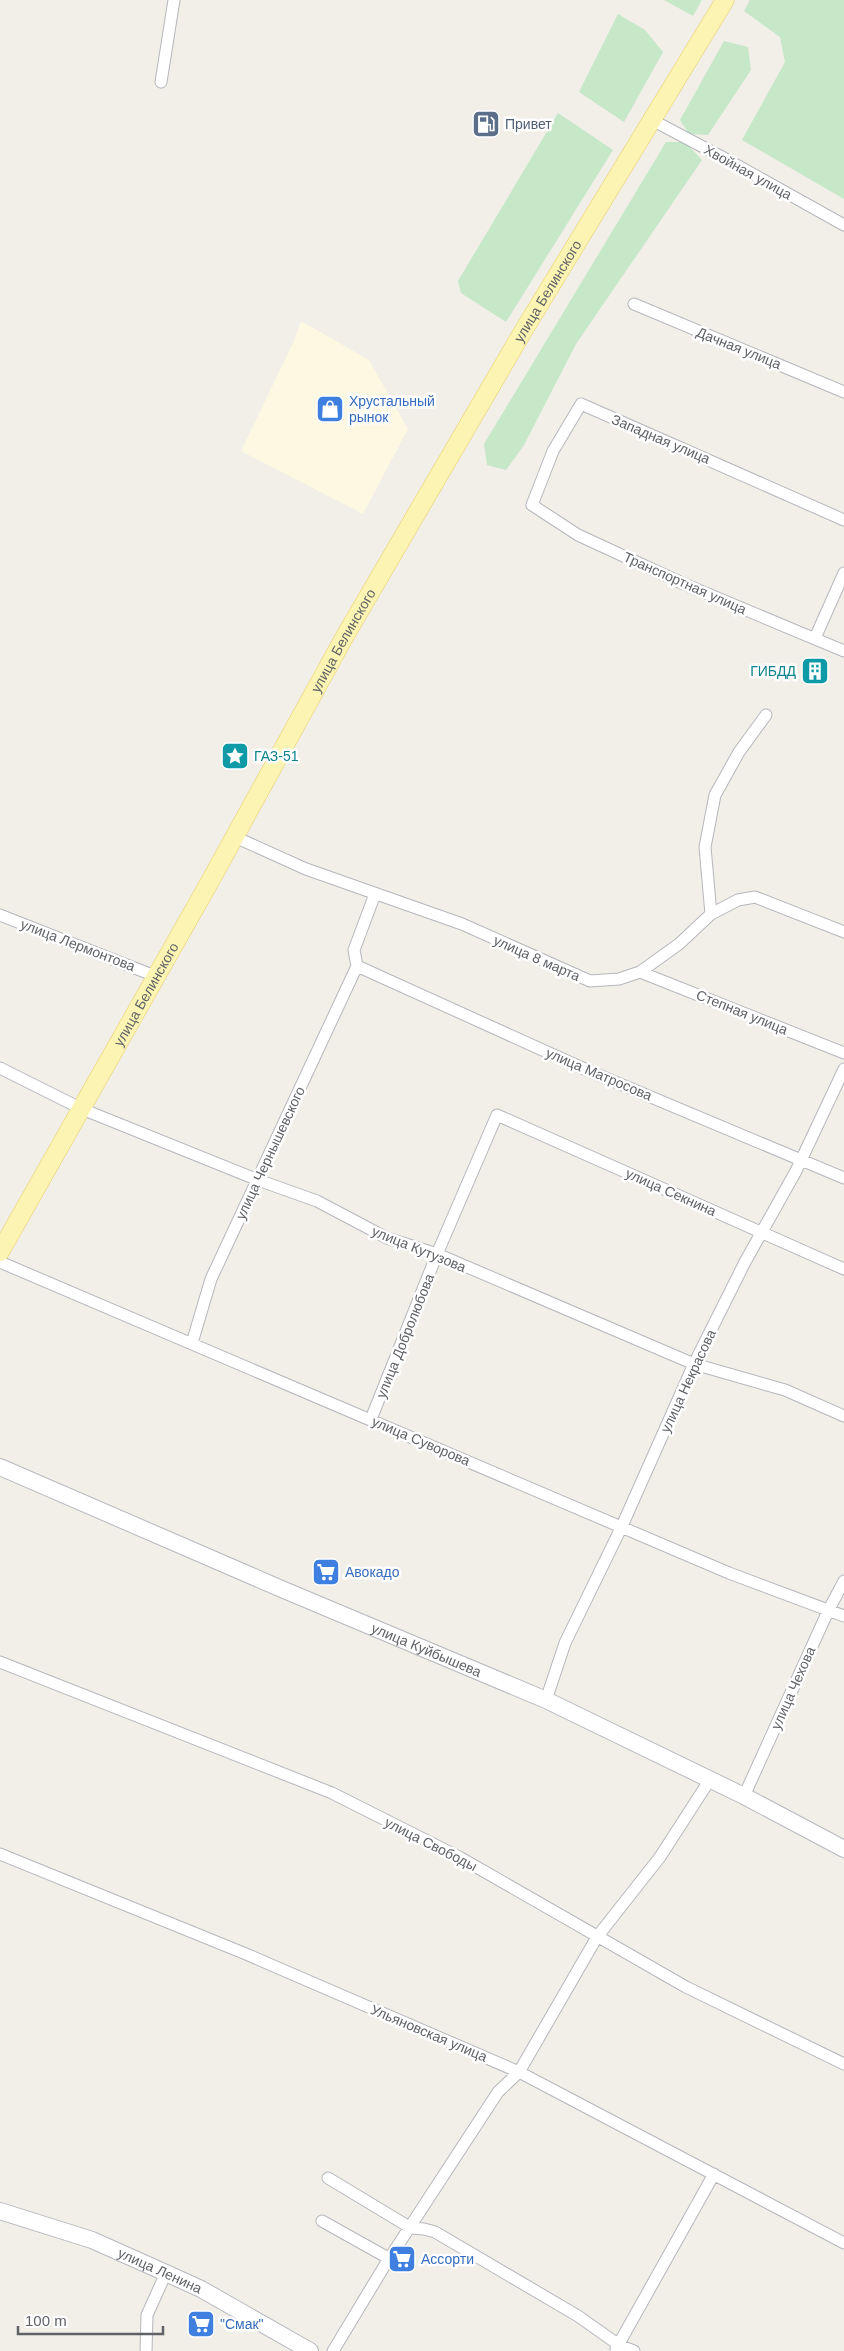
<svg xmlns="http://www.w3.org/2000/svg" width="844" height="2351" font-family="Arial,sans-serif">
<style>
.commercial{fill:#fdf8e1}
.green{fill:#c6e7c8}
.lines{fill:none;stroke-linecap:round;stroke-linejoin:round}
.minor-casing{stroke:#b5b7bc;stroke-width:13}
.secondary-casing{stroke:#b6b9be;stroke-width:18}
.primary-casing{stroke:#ecce65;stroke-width:19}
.minor{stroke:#fff;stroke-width:11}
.secondary{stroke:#fff;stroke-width:16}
.primary{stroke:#fcf4b2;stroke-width:18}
.labels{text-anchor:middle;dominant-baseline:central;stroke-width:5;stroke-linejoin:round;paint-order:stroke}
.service-label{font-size:14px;fill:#4e5e75;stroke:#fff;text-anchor:start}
.street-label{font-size:14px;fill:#5f6267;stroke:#fff}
.shop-label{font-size:14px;fill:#366cbe;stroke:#fff;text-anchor:start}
.culture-label{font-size:14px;fill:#0d838f;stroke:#fff;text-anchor:end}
</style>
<rect width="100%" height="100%" fill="#f1efe8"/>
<!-- commercial -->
<path class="commercial" d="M 301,321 L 369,360 L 408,429 L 363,514 L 241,451 L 294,341 Z"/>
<!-- green -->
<path class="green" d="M 664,0 L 702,0 L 693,16 Z
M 750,0 L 844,0 L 844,199 L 742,140 L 785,62 L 780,37 L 744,11 Z
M 618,14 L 645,30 L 663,52 L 624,122 L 579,92 Z
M 724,41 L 748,47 L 751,70 L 708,135 L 689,134 L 680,120 Z
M 558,113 L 613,150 L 506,322 L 461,293 L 458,281 Z
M 666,142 L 685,142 L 702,160 L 576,344 L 524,445 L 506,470 L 487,465 L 484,444 Z"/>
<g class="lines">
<!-- minor casing -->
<g class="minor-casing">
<path id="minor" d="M 161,82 L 174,0
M 652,120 L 722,157 L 844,225
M 634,304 L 844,392
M 844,520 L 581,404 L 553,451 L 532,505 L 578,535 L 684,584 L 844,651
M 815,638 L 844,573
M 235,837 L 306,869 L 462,924 L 590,981 L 619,979 L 640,972 L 679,944 L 711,914 L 705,847 L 715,795 L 739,752 L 766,715
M 711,914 L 738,900 L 755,897 L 844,932
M 0,915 L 155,976
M 357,966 L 589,1071 L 844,1178
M 357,966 L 354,950 L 375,894
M 640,972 L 844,1053
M 0,1068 L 82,1109 L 258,1180 L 317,1201 L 387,1238 L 437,1254 L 694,1364 L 785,1390 L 844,1416
M 0,1262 L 729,1573 L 844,1616
M 192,1343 L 211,1279 L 357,966
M 371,1419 L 437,1254 L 497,1115 L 844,1269
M 0,1662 L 332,1793 L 459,1857 L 686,1987 L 844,2064
M 546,1700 L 565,1643 L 622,1526 L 694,1364 L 745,1262 L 796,1171 L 844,1069
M 744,1796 L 829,1609 L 844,1581
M 0,1854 L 246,1954 L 519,2072 L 844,2243
M 328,2178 L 411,2228 L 424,2229 L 435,2232 L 578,2316 L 619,2345 L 634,2351
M 322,2221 L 390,2259
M 616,2349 L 714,2174
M 146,2351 L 147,2315 L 166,2273
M 333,2351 L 385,2265 L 498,2092 L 519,2072 L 597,1937 L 660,1857 L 709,1781"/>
</g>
<!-- secondary casing -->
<g class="secondary-casing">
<g id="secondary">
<path id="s1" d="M 0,1467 L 284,1590 L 546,1700 L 744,1796 L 844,1849"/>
<path id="s2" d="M 0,2211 L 92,2240 L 166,2273 L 201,2289 L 310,2351"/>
</g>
</g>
<!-- primary casing -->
<g class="primary-casing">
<g id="primary">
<path id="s3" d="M 0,1252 L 208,885 L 345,636 L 522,333 L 725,0"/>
</g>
</g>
<!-- minor -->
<use href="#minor" class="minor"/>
<!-- secondary -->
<use href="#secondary" class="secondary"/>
<!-- primary -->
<use href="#primary" class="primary"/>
</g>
<!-- icons -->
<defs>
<g id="fuel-square" transform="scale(1.4375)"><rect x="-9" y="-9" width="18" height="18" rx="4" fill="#5c6f8a" stroke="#fff"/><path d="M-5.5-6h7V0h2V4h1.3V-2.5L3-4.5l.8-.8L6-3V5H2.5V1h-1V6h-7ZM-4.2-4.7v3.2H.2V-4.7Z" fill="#fff"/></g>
<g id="shop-square" transform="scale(1.4375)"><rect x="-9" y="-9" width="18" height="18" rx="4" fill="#3f7fe0" stroke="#fff"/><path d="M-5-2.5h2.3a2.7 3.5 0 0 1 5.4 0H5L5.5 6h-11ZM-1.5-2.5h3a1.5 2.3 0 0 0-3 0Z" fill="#fff"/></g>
<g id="building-square" transform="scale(1.4375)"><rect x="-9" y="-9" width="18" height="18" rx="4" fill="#0f9aa8" stroke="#fff"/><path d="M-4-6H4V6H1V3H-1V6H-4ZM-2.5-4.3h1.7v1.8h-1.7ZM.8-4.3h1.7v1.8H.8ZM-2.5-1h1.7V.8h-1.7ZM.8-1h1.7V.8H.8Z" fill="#fff"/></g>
<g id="sight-square" transform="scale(1.4375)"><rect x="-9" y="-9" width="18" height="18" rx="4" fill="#0f9aa8" stroke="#fff"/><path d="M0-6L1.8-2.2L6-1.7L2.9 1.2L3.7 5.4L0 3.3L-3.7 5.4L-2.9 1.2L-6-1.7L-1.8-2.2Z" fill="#fff"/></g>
<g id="supermarket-square" transform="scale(1.4375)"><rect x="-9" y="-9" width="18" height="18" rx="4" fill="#3f7fe0" stroke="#fff"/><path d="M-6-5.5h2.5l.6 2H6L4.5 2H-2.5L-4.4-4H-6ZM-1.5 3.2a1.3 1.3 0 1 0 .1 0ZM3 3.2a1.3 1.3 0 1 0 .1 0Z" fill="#fff"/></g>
</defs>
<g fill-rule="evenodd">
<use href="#fuel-square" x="486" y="124"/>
<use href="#shop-square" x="330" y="409"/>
<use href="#building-square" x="815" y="671"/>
<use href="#sight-square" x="235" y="756"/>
<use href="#supermarket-square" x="326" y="1572"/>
<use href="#supermarket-square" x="402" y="2259"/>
<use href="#supermarket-square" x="201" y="2324"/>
</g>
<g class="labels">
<!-- service labels -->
<g class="service-label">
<text x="505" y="124">Привет</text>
</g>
<!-- street labels -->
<g class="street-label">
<text transform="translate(748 172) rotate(29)">Хвойная улица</text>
<text stroke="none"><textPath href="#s3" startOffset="1106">улица Белинского</textPath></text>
<text transform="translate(739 348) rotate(22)">Дачная улица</text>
<text transform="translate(661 439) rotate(23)">Западная улица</text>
<text transform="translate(685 583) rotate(24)">Транспортная улица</text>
<text stroke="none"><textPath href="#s3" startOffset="701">улица Белинского</textPath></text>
<text transform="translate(78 945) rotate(21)">улица Лермонтова</text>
<text transform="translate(537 958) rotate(24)">улица 8 марта</text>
<text stroke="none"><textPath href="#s3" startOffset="296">улица Белинского</textPath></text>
<text transform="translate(742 1012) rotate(22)">Степная улица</text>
<text transform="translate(599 1074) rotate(23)">улица Матросова</text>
<text transform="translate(270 1153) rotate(-65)">улица Чернышевского</text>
<text transform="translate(671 1192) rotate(24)">улица Секнина</text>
<text transform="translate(419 1249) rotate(22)">улица Кутузова</text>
<text transform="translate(405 1336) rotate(-68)">улица Добролюбова</text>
<text transform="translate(688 1381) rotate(-65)">улица Некрасова</text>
<text transform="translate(421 1441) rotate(23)">улица Суворова</text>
<text stroke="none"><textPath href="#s1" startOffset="464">улица Куйбышева</textPath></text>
<text transform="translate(793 1688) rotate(-66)">улица Чехова</text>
<text transform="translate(431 1844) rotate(27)">улица Свободы</text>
<text transform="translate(429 2033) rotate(23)">Ульяновская улица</text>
<text stroke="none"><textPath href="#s2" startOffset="171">улица Ленина</textPath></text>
</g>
<!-- shop labels -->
<g class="shop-label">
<text x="349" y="401">Хрустальный<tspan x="349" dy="16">рынок</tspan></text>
<text x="345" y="1572">Авокадо</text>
<text x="421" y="2259">Ассорти</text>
<text x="220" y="2324">"Смак"</text>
</g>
<!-- culture labels -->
<g class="culture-label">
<text x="796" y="671">ГИБДД</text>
<text x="254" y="756" text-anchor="start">ГАЗ-51</text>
</g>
</g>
<!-- scale -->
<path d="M18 2326v8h145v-8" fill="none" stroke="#5f6267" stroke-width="2.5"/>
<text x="25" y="2326" font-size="15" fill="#5f6267" stroke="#ffffff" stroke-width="4" paint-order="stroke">100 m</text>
</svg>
